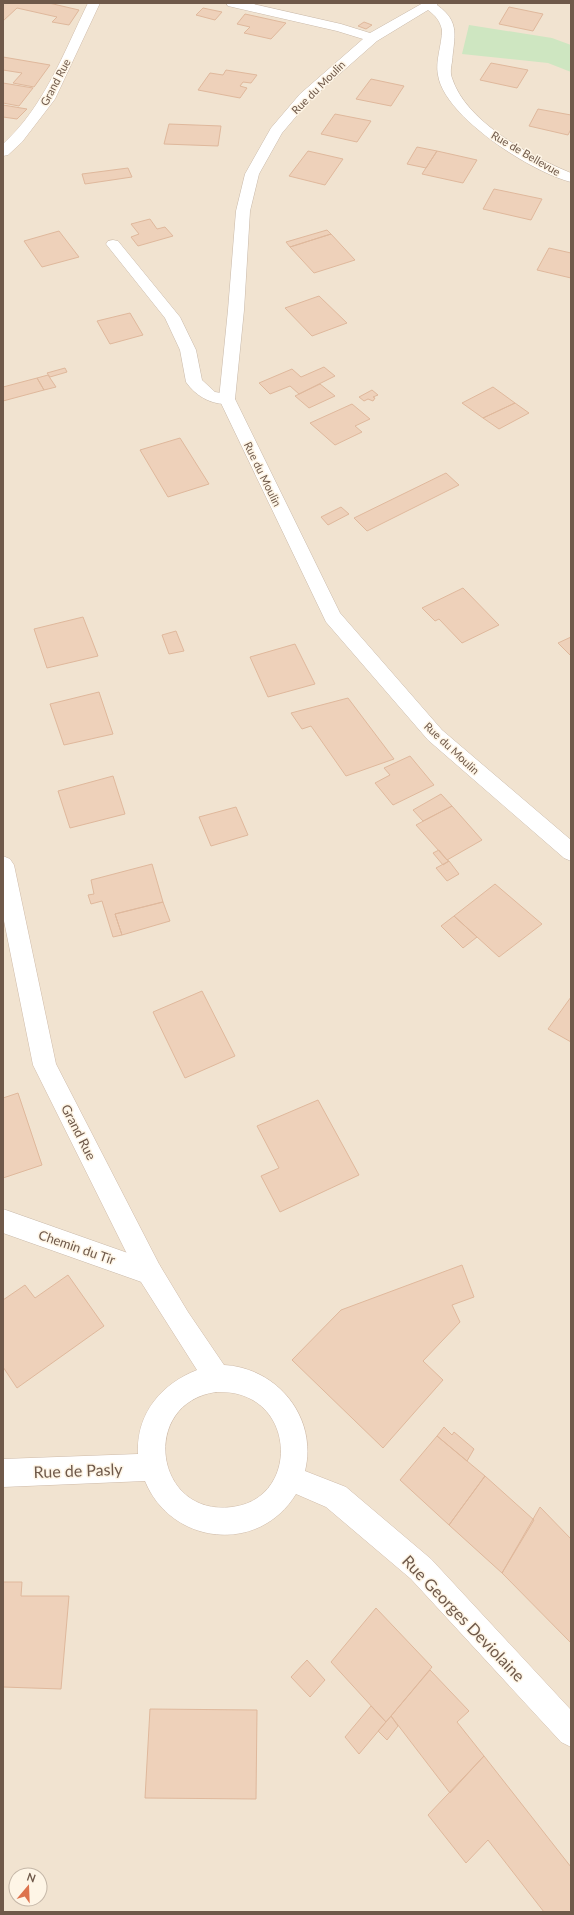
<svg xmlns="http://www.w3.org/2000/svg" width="574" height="1915" font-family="Lato,sans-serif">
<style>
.residential{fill:#f1e3d0;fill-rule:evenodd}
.green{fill:#cee6c1}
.building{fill:#eed1ba;stroke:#dfb89c}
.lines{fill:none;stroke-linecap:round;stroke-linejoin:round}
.lane-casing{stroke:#c9b9a9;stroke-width:1}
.street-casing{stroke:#c9b9a9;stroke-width:1}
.secondary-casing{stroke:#cfbba9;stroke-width:1}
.lane{fill:#fff;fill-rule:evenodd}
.street{fill:#fff;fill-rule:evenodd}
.secondary{fill:#fff;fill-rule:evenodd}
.labels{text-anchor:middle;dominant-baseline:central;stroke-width:3;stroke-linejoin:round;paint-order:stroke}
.far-street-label{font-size:11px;fill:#6f594a;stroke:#fef5e6}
.street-label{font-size:13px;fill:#6f594a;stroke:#fef5e6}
.near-street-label{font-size:16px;fill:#6f594a;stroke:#fef5e6}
</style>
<rect width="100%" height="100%" fill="#faf1e1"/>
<!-- residential -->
<path class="residential" d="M 3,3 L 571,3 L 571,1912 L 3,1912 ZM 16,1875 L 40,1875 L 40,1899 L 16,1899 Z"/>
<!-- green -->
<path class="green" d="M 469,25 L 552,38 L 571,45 L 571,72 L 548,63 L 462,54 Z"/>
<!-- building -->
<path class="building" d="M 3,3 L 49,3 L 79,10 L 69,25 L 52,22 L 57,17 L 17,8 L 3,21 Z
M 509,7 L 543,14 L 533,31 L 499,24 Z
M 203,8 L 222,12 L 215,20 L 196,15 Z
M 245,14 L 286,23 L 271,39 L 244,33 L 250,27 L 237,24 Z
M 364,22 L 372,25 L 366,29 L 358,26 Z
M 3,57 L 50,65 L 34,87 L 13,83 L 22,73 L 3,70 Z
M 491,63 L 528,70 L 517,88 L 480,80 Z
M 226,70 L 257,75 L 251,83 L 243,82 L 240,86 L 247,88 L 240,98 L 198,90 L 210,73 L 223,75 Z
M 371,79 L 404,86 L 391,106 L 356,99 Z
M 3,83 L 33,88 L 19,106 L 3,103 Z
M 3,105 L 27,109 L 17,119 L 3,117 Z
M 538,109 L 571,115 L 571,129 L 568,135 L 529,126 Z
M 335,114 L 371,121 L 357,142 L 321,134 Z
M 169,124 L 221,126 L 218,146 L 164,144 Z
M 417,147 L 437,151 L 426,168 L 407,164 Z
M 308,151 L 343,159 L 325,185 L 289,176 Z
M 437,151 L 477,160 L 463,183 L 422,174 Z
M 128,168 L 132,177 L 85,184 L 82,174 Z
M 494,189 L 542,199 L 531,220 L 483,209 Z
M 150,219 L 157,229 L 165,227 L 173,236 L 138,246 L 131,237 L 139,234 L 131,224 Z
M 327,230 L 331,234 L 290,247 L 286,242 Z
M 59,231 L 79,257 L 42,267 L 24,241 Z
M 331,234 L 355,260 L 314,273 L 290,247 Z
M 549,248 L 571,253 L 571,278 L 537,270 Z
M 319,296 L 347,323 L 312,336 L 285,308 Z
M 130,313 L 143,335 L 110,344 L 97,321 Z
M 324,367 L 335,376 L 299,394 L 290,386 L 270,394 L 259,383 L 292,369 L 301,377 Z
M 65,368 L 67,372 L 50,377 L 47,373 Z
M 48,375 L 56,387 L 44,390 L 37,378 Z
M 37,378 L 44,390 L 3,401 L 3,387 Z
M 320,384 L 335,396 L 309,408 L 295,396 Z
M 493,387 L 515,403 L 483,418 L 462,403 Z
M 372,390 L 378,395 L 373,397 L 375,398 L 373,401 L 368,399 L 364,401 L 359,397 Z
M 515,403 L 529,413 L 499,429 L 483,418 Z
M 352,404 L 370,419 L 355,426 L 362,432 L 335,445 L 310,423 Z
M 180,438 L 209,484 L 168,497 L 140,450 Z
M 446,473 L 459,485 L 367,531 L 354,518 Z
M 341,507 L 349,514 L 328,525 L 321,517 Z
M 463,588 L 499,625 L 462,643 L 439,619 L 435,621 L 422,608 Z
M 83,617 L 98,656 L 47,668 L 34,629 Z
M 176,631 L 184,651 L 169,654 L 162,635 Z
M 571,637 L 571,656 L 558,643 Z
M 295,644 L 315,684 L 268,697 L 250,657 Z
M 99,692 L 113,734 L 64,745 L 50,704 Z
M 348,698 L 394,759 L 346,776 L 311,726 L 302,729 L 291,713 Z
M 410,756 L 434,785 L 393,805 L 375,783 L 390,775 L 384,768 Z
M 113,776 L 125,814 L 70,828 L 58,791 Z
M 441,794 L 452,806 L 423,821 L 413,810 Z
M 452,806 L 482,840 L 447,860 L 416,825 Z
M 236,807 L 248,835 L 211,846 L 199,817 Z
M 439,850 L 447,860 L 449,861 L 443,865 L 433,853 Z
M 449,861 L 459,874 L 447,881 L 436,868 Z
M 152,864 L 163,902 L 115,914 L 122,935 L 113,937 L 102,901 L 91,904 L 88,895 L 94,894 L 91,880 Z
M 495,884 L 542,924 L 499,957 L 454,916 Z
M 163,902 L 170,921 L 122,935 L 115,914 Z
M 454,916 L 477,937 L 463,948 L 441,926 Z
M 202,991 L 235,1056 L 185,1078 L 153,1012 Z
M 571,997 L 571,1042 L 548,1029 Z
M 18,1093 L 42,1165 L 3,1178 L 3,1098 Z
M 318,1100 L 359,1175 L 280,1212 L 261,1176 L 279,1168 L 257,1126 Z
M 462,1265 L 474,1297 L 452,1305 L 460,1322 L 423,1361 L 443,1380 L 383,1448 L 292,1360 L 341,1310 Z
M 68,1275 L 104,1326 L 17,1388 L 3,1367 L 3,1300 L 25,1285 L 35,1298 Z
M 444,1427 L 452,1435 L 454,1432 L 474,1449 L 467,1461 L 437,1436 Z
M 437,1436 L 485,1476 L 449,1525 L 400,1480 Z
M 485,1476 L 534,1520 L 502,1573 L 449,1525 Z
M 540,1507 L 571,1539 L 571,1643 L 502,1573 Z
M 3,1582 L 22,1582 L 21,1596 L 69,1596 L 61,1689 L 3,1687 Z
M 376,1608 L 432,1667 L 386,1722 L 331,1662 Z
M 307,1660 L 325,1680 L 310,1697 L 291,1677 Z
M 430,1670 L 469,1711 L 457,1722 L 484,1756 L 450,1793 L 391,1716 Z
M 371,1706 L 386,1722 L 359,1754 L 345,1737 Z
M 150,1709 L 257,1710 L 256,1799 L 145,1798 Z
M 391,1716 L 398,1726 L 387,1740 L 378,1731 Z
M 484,1756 L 571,1867 L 571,1912 L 544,1912 L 488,1840 L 466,1863 L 428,1815 Z"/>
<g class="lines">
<!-- lane casing -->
<g class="lane-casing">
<path id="lane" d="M 113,240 L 118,241 L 180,317 L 196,350 L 202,380 L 215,392 L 233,395 L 235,399 L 233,403 C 215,407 196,397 186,382 L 180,350 L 165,318 L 106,244 L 108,241 Z"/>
</g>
<!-- street casing -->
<g class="street-casing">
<path id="street" d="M 226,3 L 249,3 L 341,24 L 370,33 L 423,3 L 438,3 L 437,5 C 461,22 454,37 452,62 C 451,67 450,73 452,78 C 466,122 530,156 571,173 L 571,182 C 533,173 444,117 438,75 C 435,61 442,45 442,30 C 440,21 436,16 428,10 L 377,41 L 310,100 L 282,133 L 259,174 L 250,211 L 244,310 L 235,399 L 340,613 L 442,730 L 571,840 L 571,861 L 564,858 L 428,740 L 326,622 L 219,399 L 228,310 L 236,211 L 245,174 L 271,128 L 300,94 L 363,39 L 337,31 L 228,6 Z
M 3,1209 L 159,1264 L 163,1273 L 159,1282 L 150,1285 L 3,1233 Z"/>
</g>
<!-- secondary casing -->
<g class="secondary-casing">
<path id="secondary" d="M 88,3 L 100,3 L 55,99 L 22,142 L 8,155 L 3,156 L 3,144 C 44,107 64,52 88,3 Z
M 3,856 L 10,859 L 14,865 L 56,1064 L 159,1264 L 188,1312 L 224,1365 C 278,1368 318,1418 305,1471 L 346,1487 L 431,1559 L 571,1710 L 571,1747 L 561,1742 L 411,1579 L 326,1507 L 296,1494 C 259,1555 171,1545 145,1481 L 3,1487 L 3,1459 L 138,1454 C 136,1414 161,1384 197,1370 L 141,1282 L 33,1065 L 3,916 ZM 216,1392 C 297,1388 302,1499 232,1507 C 154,1517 139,1403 216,1392 Z"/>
</g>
<!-- lane -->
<use href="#lane" class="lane"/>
<!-- street -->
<use href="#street" class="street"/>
<!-- secondary -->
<use href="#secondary" class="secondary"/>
</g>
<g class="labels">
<!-- far-street labels -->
<g class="far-street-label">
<text transform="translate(55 82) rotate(-62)">Grand Rue</text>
<text transform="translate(318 87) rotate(-45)">Rue du Moulin</text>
<text transform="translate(526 153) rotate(30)">Rue de Bellevue</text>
<text transform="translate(263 474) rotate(64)">Rue du Moulin</text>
<text transform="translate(452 748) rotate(43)">Rue du Moulin</text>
</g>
<!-- street labels -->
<g class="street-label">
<text transform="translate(79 1132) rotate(63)">Grand Rue</text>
<text transform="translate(77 1247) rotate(19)">Chemin du Tir</text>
</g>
<!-- near-street labels -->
<g class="near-street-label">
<text transform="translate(78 1470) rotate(-2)">Rue de Pasly</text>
<text transform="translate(464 1618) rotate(46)">Rue Georges Deviolaine</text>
</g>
</g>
<!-- border -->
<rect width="574" height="1915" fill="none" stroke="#6f594a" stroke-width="8"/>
<!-- north arrow -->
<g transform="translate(28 1887) rotate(19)"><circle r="19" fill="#fef5e6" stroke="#c5b7a8"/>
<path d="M0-3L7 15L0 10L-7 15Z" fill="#dd734d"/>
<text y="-6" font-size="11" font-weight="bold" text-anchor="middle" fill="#6f594a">N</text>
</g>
</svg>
